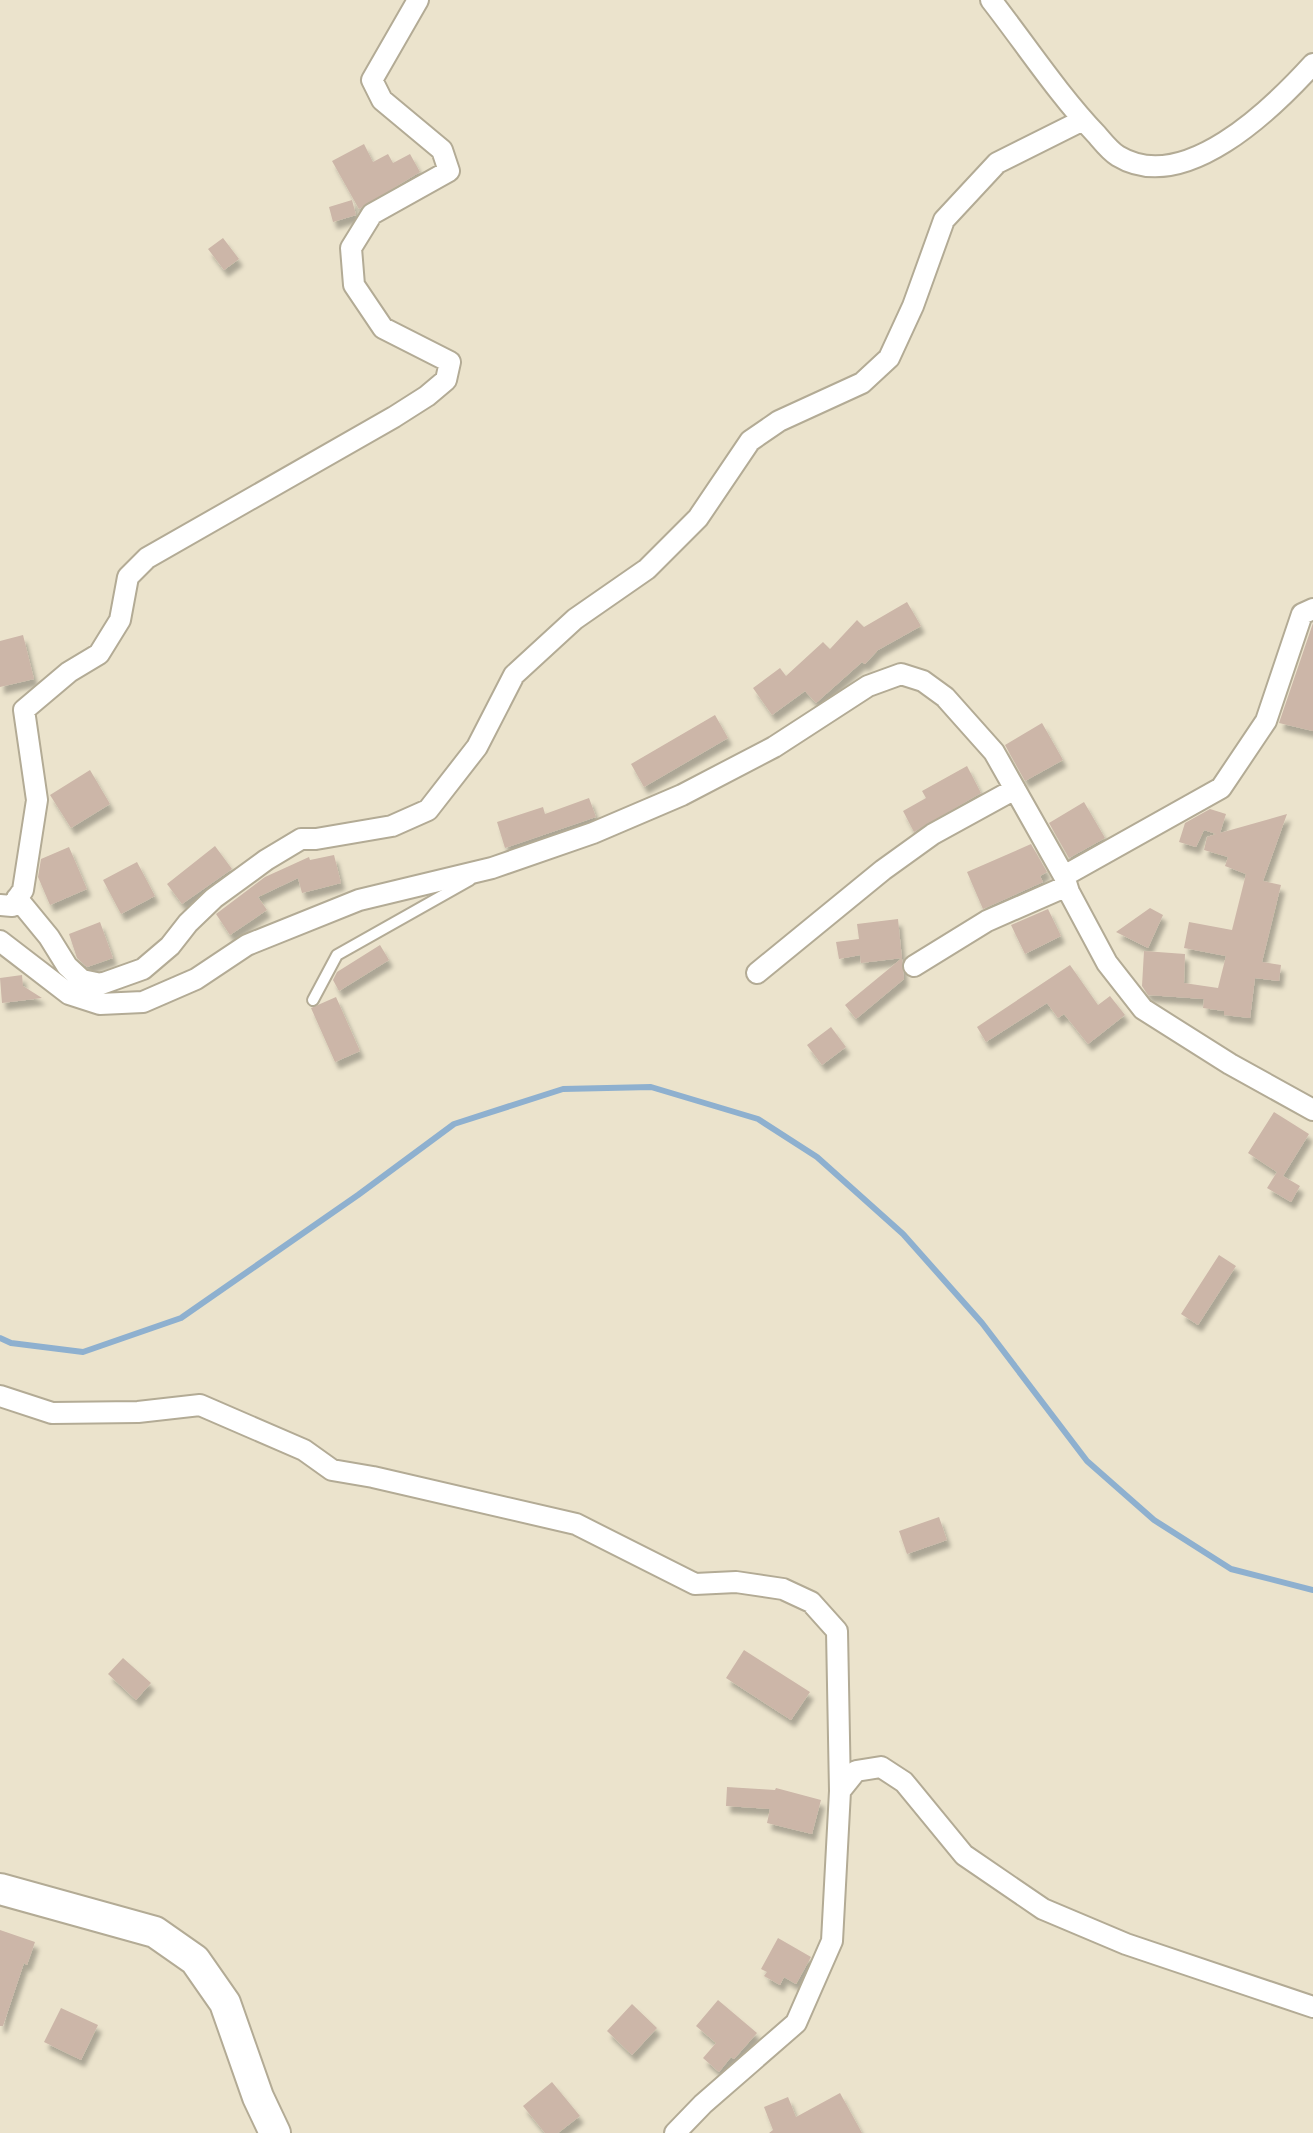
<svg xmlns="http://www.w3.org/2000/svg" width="1313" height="2133" font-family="'Fira Sans Condensed',sans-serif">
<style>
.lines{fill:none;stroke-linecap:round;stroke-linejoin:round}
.stream{stroke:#8eb0cf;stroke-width:6}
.building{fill:#ccb6a8;filter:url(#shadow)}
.lane-casing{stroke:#b3ab95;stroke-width:14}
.street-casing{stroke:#b3ab95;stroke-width:24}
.secondary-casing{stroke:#b3ab95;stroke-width:34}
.lane{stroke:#fff;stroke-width:10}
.street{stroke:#fff;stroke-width:20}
.secondary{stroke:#fff;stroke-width:30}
</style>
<defs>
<filter id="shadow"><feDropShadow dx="4" dy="7" stdDeviation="2" flood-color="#0004"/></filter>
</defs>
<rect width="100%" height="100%" fill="#ebe3cc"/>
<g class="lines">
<!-- stream -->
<path class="stream" d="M 0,1338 L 11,1343 L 83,1352 L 181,1318 L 358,1195 L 454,1124 L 563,1089 L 651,1087 L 758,1119 L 817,1157 L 903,1234 L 982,1323 L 1087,1461 L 1154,1520 L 1231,1569 L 1313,1590"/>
</g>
<!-- building -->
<path class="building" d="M 364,144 L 373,162 L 388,154 L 393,163 L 410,154 L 420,172 L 359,209 L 332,161 Z
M 352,200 L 356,215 L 333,222 L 329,207 Z
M 223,238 L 239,259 L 224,270 L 208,249 Z
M 907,602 L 921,626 L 878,650 L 865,664 L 862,662 L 816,703 L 805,691 L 772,715 L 753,688 L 780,668 L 786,676 L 823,642 L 830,649 L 857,620 L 864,627 Z
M 1313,623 L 1313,731 L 1279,723 Z
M 23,635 L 34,679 L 0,687 L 0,641 Z
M 715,715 L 728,738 L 644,787 L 631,764 Z
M 1042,723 L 1063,760 L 1025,781 L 1005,745 Z
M 967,766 L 981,793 L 914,832 L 903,811 L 926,798 L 922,791 Z
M 90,770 L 110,804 L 71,828 L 50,795 Z
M 589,798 L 596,817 L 505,848 L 497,822 L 543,807 L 545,814 Z
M 1084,802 L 1105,838 L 1069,858 L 1049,823 Z
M 1210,809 L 1226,814 L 1220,833 L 1287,814 L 1263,881 L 1281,885 L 1262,962 L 1281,965 L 1279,981 L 1255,978 L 1250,1018 L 1224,1015 L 1224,1011 L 1203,1008 L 1204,999 L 1148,995 L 1142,986 L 1144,951 L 1185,954 L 1184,983 L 1218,988 L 1226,956 L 1184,948 L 1189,922 L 1232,930 L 1246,874 L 1225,866 L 1228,857 L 1204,850 L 1207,837 L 1216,834 L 1204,830 L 1196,847 L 1179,842 L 1185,823 Z
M 1031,844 L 1047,872 L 1040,876 L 1043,882 L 983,909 L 967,872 Z
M 215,846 L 232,869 L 182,904 L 167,884 Z
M 69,847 L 87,889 L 50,905 L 38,877 L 41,859 Z
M 334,855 L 341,883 L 302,893 L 298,878 L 258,897 L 267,910 L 230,935 L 216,914 L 265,877 L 309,857 L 310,860 Z
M 137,862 L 155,896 L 121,914 L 103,880 Z
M 1150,908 L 1163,915 L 1148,948 L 1116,932 Z
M 1048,909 L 1061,936 L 1025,954 L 1011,925 Z
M 898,919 L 904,979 L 856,1019 L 845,1005 L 902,958 L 861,963 L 860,955 L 839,959 L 836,942 L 859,939 L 857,924 Z
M 100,922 L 113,958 L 87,967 L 77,958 L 69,934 Z
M 380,945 L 389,960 L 339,991 L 333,980 L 337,972 Z
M 1070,965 L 1098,1005 L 1110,996 L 1125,1015 L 1088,1044 L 1064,1014 L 1058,1018 L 1047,1003 L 986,1042 L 977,1027 Z
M 22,975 L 23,986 L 42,998 L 2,1003 L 0,978 Z
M 336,997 L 360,1051 L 335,1062 L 311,1008 Z
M 831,1027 L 846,1047 L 822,1065 L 807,1045 Z
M 1274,1112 L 1309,1134 L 1283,1176 L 1300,1186 L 1291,1202 L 1267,1188 L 1277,1172 L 1280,1174 L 1248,1153 Z
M 1219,1255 L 1236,1266 L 1198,1325 L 1181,1314 Z
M 939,1517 L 947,1540 L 907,1554 L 899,1531 Z
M 744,1650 L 810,1692 L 791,1720 L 726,1678 Z
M 123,1658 L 151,1683 L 136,1700 L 108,1674 Z
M 727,1787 L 775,1790 L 776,1788 L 821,1800 L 812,1834 L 767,1823 L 770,1809 L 726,1806 Z
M 0,1930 L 35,1942 L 27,1965 L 24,1963 L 3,2026 L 0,2026 Z
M 778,1938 L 811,1957 L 796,1984 L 784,1977 L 780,1985 L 764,1976 L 767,1972 L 761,1969 Z
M 718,2000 L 757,2033 L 734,2059 L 731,2057 L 719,2072 L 703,2058 L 716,2043 L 696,2026 Z
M 632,2004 L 657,2028 L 632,2055 L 607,2031 Z
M 61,2008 L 98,2025 L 81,2060 L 44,2042 Z
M 552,2082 L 580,2116 L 558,2133 L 545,2133 L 523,2106 Z
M 840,2093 L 862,2133 L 769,2133 L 773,2130 L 764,2107 L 788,2097 L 796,2117 Z"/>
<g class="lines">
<!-- lane casing -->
<g class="lane-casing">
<path id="lane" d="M 313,1000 L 337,955 L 470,880"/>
</g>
<!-- street casing -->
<g class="street-casing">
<path id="street" d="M 991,0 C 1026,45 1058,94 1097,135 C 1103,142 1110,151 1118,156 C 1184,196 1272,109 1313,64
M 1064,876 L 1221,788 L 1266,721 L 1302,614 L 1313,609
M 17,898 L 49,937 L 67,966 L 82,980 L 101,984 L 143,969 L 170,946 L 188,923 L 214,898 L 266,860 L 301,839 L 316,839 L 392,826 L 428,810 L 477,747 L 514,675 L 575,619 L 647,569 L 698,518 L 750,441 L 779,421 L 862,383 L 889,358 L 913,306 L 944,220 L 997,163 L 1083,120
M 0,905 L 12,906 L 23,890 L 37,800 L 24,710 L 69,672 L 99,654 L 120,620 L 128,577 L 147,558 L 394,417 L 427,396 L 446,380 L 450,362 L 383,328 L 354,285 L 351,248 L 372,214 L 449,171 L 442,150 L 382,100 L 372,80 L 418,0
M 0,941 L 69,994 L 100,1004 L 143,1002 L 196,979 L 247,945 L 359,900 L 492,868 L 593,833 L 682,795 L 774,747 L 868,686 L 901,674 L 923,681 L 945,697 L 994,752 L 1064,876 L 1069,892 L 1107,963 L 1143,1009 L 1230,1064 L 1313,1110
M 914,966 L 987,921 L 1067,886
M 757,973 L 883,870 L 933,834 L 1015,789
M 0,1396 L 52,1413 L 138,1412 L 200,1405 L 304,1450 L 332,1470 L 373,1477 L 576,1524 L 695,1584 L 736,1582 L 783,1589 L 811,1602 L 837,1631 L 840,1791 L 856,1771 L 881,1767 L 904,1782 L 964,1855 L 1043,1909 L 1126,1944 L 1313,2007
M 675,2133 L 703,2104 L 796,2023 L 832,1941 L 840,1791"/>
</g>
<!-- secondary casing -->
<g class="secondary-casing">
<path id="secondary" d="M 0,1889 L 155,1932 L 195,1960 L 225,2003 L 258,2097 L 275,2133"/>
</g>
<!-- lane -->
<use href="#lane" class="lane"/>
<!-- street -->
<use href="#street" class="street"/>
<!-- secondary -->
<use href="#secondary" class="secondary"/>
</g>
</svg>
